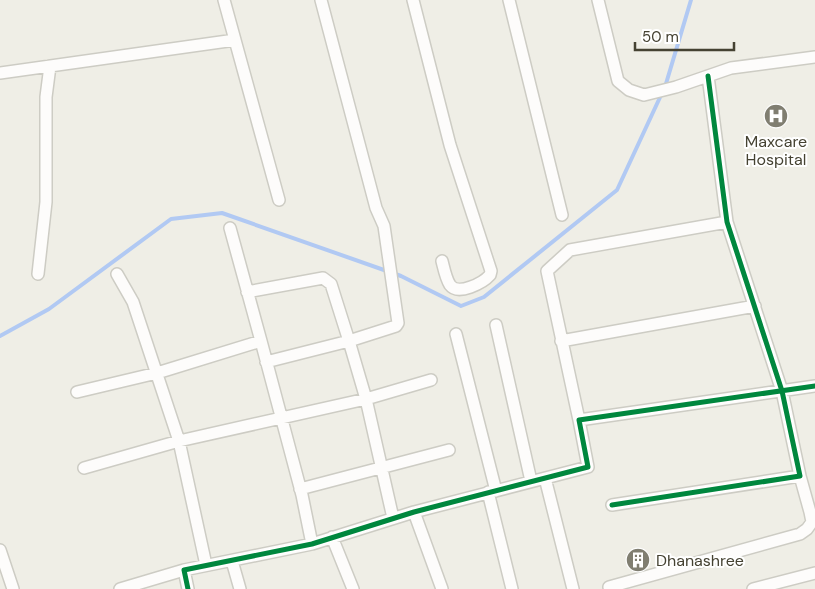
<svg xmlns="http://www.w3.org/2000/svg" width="815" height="589" font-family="'DM Sans',sans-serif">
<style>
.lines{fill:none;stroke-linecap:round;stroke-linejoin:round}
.stream{stroke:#b1c9f3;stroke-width:4}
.minor-casing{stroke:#cdccc4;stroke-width:14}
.minor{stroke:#fdfcfb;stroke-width:11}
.cycleway-casing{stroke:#fff;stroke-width:8}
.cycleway{stroke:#00873e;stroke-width:5}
.labels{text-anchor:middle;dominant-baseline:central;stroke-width:4;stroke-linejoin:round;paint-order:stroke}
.poi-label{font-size:16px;fill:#454232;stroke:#fff}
</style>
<rect width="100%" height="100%" fill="#efeee6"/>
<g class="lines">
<!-- stream -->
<path class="stream" d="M 665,87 L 691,0
M 0,336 L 49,309 L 171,219 L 222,213 L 401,276 L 461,306 L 484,297 L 617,190 L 662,93"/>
<!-- minor casing -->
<g class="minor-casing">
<path id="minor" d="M 224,0 L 279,200
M 413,0 L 450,145 L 491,271 L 490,275 C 483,283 458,296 450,285 C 446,279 444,269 442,261
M 509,0 L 562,215
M 598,0 L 618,81 L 629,90 L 644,95 L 676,87 L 731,68 L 815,57
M 0,73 L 235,40
M 230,228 L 261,341
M 38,274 L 46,202 L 46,97 L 50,66
M 117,274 L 133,302 L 179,441 L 206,565
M 247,292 L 323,278 L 331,284 L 349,341 L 396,326 L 398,323 L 384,226 L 376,208 L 321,0
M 496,325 L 531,481
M 456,334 L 496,491
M 561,341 L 755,306
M 266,362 L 349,341 L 366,399 L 393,518
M 77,392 L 157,373 L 261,341 L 302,495 L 312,544
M 579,420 L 547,271 L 570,250 L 727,222
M 84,468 L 179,441 L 366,399 L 431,380
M 545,478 L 573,589
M 300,489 L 449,450
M 488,492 L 512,589
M 612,505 L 800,476 L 782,391 L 727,222 L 708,76
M 414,512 L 442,589
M 332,537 L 353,589
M 0,550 L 13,589
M 232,561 L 240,589
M 609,587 L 800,534 L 807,529 L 812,522 L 810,512 L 800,476
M 120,589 L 184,570
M 188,589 L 184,570 L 312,544 L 414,512 L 588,467 L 579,420 L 815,386
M 753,589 L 815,573"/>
</g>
<!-- minor -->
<use href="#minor" class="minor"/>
<!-- cycleway casing -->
<g class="cycleway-casing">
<path id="cycleway" d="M 612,505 L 800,476 L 782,391 L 727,222 L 708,76
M 188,589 L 184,570 L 312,544 L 414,512 L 588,467 L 579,420 L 815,386"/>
</g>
<!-- cycleway -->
<use href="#cycleway" class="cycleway"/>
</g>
<!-- icons -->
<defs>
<g id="hospital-disc" transform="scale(1.25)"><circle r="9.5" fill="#807e71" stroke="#fff"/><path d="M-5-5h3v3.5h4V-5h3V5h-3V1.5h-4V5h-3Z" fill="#fff"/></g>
<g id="building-disc" transform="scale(1.25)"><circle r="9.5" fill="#807e71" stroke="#fff"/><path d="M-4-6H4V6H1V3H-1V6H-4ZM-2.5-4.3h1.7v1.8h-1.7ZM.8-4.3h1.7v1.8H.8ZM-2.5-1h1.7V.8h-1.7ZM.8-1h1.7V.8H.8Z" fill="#fff"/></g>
</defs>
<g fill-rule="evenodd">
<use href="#hospital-disc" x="776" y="116"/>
<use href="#building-disc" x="638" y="560"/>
</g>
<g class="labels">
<!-- poi labels -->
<g class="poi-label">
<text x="776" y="141">Maxcare<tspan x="776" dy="18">Hospital</tspan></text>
<text x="656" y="560" text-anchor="start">Dhanashree</text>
</g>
</g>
<!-- scale -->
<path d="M635 42v8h99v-8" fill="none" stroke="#454232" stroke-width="2.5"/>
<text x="642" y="42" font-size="15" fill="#454232" stroke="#ffffff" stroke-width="4" paint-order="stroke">50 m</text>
</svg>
